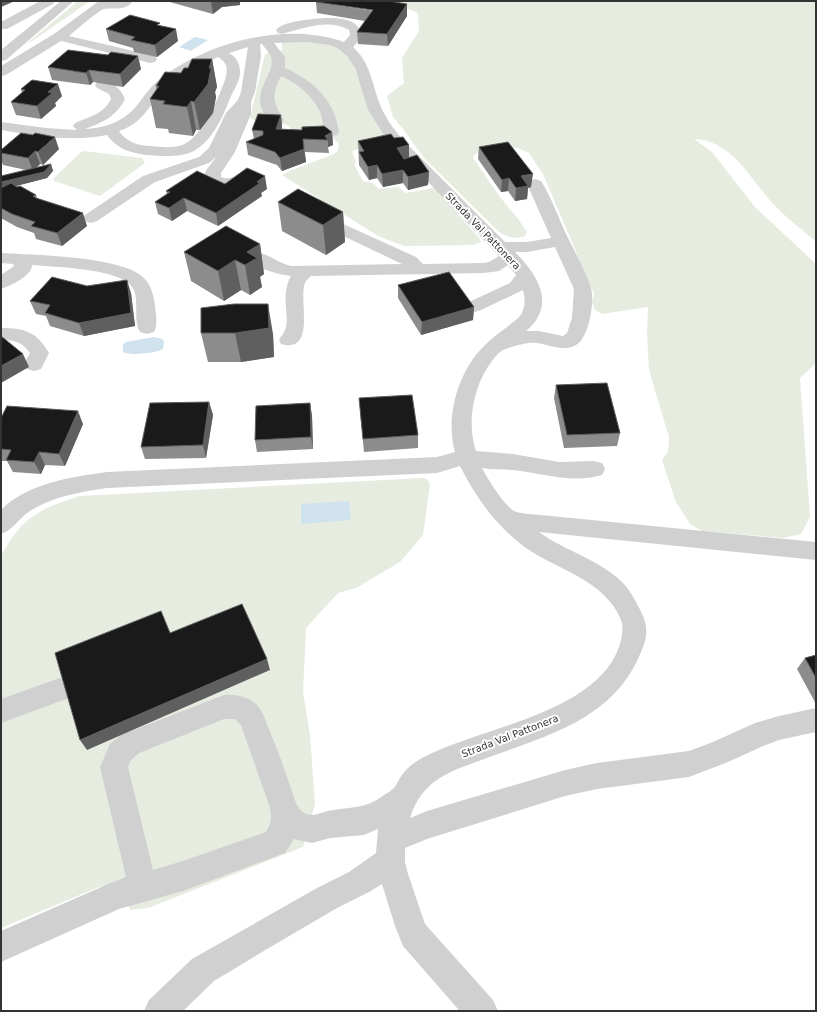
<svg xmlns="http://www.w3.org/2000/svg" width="817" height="1012" font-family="'DejaVu Sans',sans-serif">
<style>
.green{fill:#e6ecdf}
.water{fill:#cfe2ee}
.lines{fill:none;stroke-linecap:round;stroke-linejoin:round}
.minor{fill:#d0d0d0;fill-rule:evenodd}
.wall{fill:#8c8c8c}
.shaded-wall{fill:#5f5f5f}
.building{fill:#1a1a1a;stroke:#5f5f5f}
.labels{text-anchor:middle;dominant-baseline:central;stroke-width:4;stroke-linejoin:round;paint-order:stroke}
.street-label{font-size:10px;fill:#333;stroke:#fff}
</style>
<rect width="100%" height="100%" fill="#fff"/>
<!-- green -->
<path class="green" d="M 78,1 L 90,1 L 31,42 L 29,42 Z
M 399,1 L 816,1 L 816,242 C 803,230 789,220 776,207 C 750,181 735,141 694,139 L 712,152 L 755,207 L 816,264 L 816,363 L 800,378 L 810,517 L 801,534 L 783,538 L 702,531 L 690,524 L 676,502 L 662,460 L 668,451 L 669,437 L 649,370 L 647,334 L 648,307 L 602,314 L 595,310 L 592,302 L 594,294 L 543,174 L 529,153 L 518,148 L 503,147 L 475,154 L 473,158 L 500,197 L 519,220 L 527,232 L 525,236 C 514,239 509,238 499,232 L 424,158 L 403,129 L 393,117 L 387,96 L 404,83 L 402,58 L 419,31 L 418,13 L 399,5 Z
M 289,41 L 320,42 L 347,52 L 352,61 L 367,104 L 390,143 L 354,150 L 352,152 L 356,162 L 354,164 L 363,181 L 373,183 L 379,189 L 398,187 L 406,193 L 433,188 L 437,190 L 479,238 L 481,242 L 473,245 L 404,246 L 378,236 L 282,175 L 292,170 L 334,154 L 338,150 L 339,144 L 331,136 L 290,133 L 290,127 C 278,119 263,126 250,118 L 265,54 L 267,53 L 282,51 L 282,42 Z
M 84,151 L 142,158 L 145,163 L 100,196 L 54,181 L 53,179 L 81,152 Z
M 423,478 L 428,480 L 430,484 L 423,535 L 400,562 L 356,588 L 338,593 L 306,628 L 303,692 L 310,735 L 315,804 L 303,847 L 148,908 L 130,910 L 125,887 L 115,883 L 99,887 L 1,928 L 1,556 C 22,517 39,509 80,496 Z"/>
<!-- water -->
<path class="water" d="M 195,37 L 208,40 L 191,51 L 179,47 Z
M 154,337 L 162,339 L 164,341 L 163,349 C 156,353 130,356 123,352 L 123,344 L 126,342 Z
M 349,501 L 351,520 L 301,524 L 301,504 Z"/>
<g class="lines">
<!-- minor -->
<path class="minor" d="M 40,1 L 55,1 L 53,4 L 7,29 L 1,29 L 1,22 Z
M 61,1 L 74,1 L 6,60 L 1,61 L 1,50 Z
M 99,1 L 113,1 L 112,2 L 133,1 C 125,12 114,7 104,9 C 99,10 75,31 69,36 L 155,56 L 157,59 L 155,62 L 150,63 L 61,41 L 6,75 L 1,76 L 1,66 L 54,34 Z
M 324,18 C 342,18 357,18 363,36 L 353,47 C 370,62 372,83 379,102 C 384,116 393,128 402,139 L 505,242 L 527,242 L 551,238 L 527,184 L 529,181 L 535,179 L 541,181 C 552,198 559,220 568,238 C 576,254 586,271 591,288 C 595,301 589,338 576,345 C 561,354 545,341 529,343 C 521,344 510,347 503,350 C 499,352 495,357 492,361 C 474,384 466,422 476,451 L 513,454 L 559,462 L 594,461 L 602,463 L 605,469 L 602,475 C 572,484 542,473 513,470 C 503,469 493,470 482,468 C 487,478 504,505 514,511 C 519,514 544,515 551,516 L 816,542 L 816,560 L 539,532 C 565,551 598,559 622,582 C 628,588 633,596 637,604 C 647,622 650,632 641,652 C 614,719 549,735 487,758 C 471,764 454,769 440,778 C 425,787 415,801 410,818 L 427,811 L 565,770 L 597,763 L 689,751 L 713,742 L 755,723 L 779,716 L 816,708 L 816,732 L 779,740 L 761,747 L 728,762 L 689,777 L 597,789 L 565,796 L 427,839 L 405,848 L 405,862 L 408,874 L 425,924 L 493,1000 L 498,1011 L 460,1011 L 458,1009 L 403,946 L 395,926 L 382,884 L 369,892 L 337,908 L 262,952 L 214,981 L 183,1011 L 144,1011 L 149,1000 L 192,959 L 317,888 L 349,872 L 376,853 L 378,829 L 364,835 L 330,838 L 312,843 L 294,839 L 285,853 L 183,891 L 119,909 L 1,962 L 1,931 L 106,885 L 126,877 L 100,767 L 110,744 L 121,735 L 224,695 C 235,694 249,697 257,705 C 261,709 264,716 266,722 C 276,745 284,768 292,791 C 295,800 297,810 306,814 C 315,817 324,811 333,810 C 354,807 367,808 384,795 C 387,793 391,791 394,788 C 397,784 399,779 402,775 C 409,765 419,759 430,754 C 485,727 596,712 619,647 C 622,638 624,628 621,620 C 605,580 558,570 526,548 C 497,527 476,498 460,466 L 437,473 L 107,488 C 81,492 53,496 30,511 C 19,518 13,530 1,534 L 1,510 C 27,483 72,477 107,472 L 437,457 L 455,452 C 445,417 458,372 483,347 C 494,335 509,327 520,316 C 526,307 525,299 523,290 L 481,310 L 475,312 L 469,310 L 466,306 L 469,302 L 510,283 L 516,275 L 508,265 L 499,271 L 484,273 L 311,276 C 309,278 306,280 305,283 C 298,299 317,354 281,344 L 279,340 C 280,337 283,335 284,332 C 292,320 279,297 291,276 C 277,274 255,269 246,256 L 249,252 C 264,249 277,264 292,266 L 402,264 L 335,232 L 333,228 L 335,224 L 341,223 L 416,257 L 423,264 L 484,263 L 489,262 L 499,256 L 386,138 L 368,110 L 355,68 L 348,57 L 339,49 L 329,45 L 307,42 L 274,43 L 285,57 L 285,68 C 313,80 335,101 339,132 L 337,135 L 332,136 L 327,135 C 323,129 323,121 321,114 C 314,97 297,83 281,76 C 271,95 273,103 284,120 L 282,123 C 276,125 272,124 268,119 C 246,93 277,75 271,57 C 270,53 265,48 262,44 L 260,44 L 261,56 L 255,92 L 251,102 L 251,114 L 235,152 L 221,173 L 221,177 C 232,182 242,170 253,173 L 256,176 C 247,188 198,194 205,173 C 207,168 213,162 216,157 L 209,163 L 155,182 L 97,221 L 91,223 L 85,221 L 83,218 L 85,215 L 143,176 L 199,157 L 209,148 L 226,113 L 238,100 L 241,92 L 248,47 L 229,53 C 236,57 239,62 240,70 C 241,79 235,88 231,96 C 223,116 214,139 194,151 C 181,158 161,156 146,155 C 130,153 116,148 107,135 C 71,142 36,136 1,130 L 1,122 L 46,128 L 77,130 L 73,126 L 75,123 C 89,117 104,114 111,99 L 109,94 L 97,88 L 95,85 L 97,82 C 110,79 120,87 125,99 C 116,117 103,122 85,129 C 106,128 125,121 138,104 C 145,95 151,86 160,79 C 207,42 287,21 344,42 L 350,35 L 349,30 C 329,18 302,29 282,34 L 278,33 L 276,30 C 282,21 313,19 324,18 ZM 218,57 C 228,63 228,69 225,80 C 218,99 201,141 179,146 C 170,148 160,147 151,146 C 139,146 126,142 119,131 C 147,122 149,101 169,85 C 183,73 201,64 218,57 ZM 555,247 L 574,289 L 572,318 L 567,333 L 563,336 L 539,331 L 526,331 C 557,305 538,275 515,252 L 527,252 ZM 224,719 L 235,719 L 241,725 L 269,805 C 272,816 272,823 266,832 L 183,861 L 153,870 L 128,767 L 131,760 L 139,753 Z
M 1,253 C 32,255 123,256 144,278 C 151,285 154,296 155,306 C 156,314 158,325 154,332 L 147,334 L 140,332 C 133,321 139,303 134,290 C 125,268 53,267 32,265 C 32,276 10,286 1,289 L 1,275 L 14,266 L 13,264 L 1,263 Z
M 1,328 C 25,328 37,332 49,353 L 41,369 L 34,371 L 27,369 L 24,364 L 30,353 C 22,342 15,340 1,340 Z
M 60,678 L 69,682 L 73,690 L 69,698 L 1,723 L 1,699 Z"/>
</g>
<!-- wall -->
<path class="wall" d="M 166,1 L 240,1 L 240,5 L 222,7 L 213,14 Z
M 316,2 L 407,16 L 388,46 L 358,44 L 357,32 L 365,21 L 317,13 Z
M 161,26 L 178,41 L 157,57 L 134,52 L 133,48 L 109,41 L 106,29 Z
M 212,59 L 217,87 L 215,92 L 216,97 L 213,113 L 200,130 L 196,130 L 193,136 L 169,133 L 168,129 L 156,128 L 150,99 L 156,90 L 156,86 L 181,73 L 188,68 Z
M 48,67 L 141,69 L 123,87 L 93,82 L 90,85 L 52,80 Z
M 21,89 L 62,96 L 55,103 L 56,106 L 41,119 L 16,115 L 11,102 L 22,93 Z
M 281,115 L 282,127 L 282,129 L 332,132 L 333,145 L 328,147 L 329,153 L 305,152 L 306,162 L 282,171 L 277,165 L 248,155 L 246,142 L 254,139 L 252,130 Z
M 358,141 L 409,158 L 429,172 L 428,185 L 408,190 L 403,183 L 383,187 L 377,178 L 369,180 L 359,165 Z
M 479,147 L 531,187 L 528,188 L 527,199 L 515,201 L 508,191 L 501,192 L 478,159 Z
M 59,149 L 43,165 L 40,164 L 36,168 L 51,164 L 53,171 L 47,178 L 15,186 L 36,195 L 37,198 L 87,226 L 62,246 L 36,239 L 34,233 L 17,227 L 1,218 L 1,176 L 26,170 L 3,165 L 1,160 L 1,150 Z
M 225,184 L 267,189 L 261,193 L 262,196 L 218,226 L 187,211 L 172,221 L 158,214 L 155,202 L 167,194 L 166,191 Z
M 278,202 L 343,212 L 345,242 L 326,255 L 282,231 Z
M 260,244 L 264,274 L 260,277 L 262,287 L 250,295 L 241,290 L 224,301 L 191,281 L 184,252 Z
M 398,285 L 474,307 L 473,320 L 421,335 L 398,298 Z
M 87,286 L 131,293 L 135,326 L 84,336 L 50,326 L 46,316 L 36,314 L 30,301 Z
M 201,308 L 273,334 L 274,357 L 241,362 L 208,362 L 201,333 Z
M 556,385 L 620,433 L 617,446 L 564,448 L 554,398 Z
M 209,402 L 213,415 L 206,458 L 145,459 L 141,447 Z
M 310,403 L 312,416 L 313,449 L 257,452 L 255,440 Z
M 360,411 L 418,435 L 418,448 L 364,452 Z
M 1,418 L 83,424 L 65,466 L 45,465 L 41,474 L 13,472 L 7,461 L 1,461 Z
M 816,655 L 816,704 L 797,669 L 805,658 Z"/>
<!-- shaded-wall -->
<path class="shaded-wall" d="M 1,1 L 15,1 L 1,7 Z
M 212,1 L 240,1 L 240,5 L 222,7 L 213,14 L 211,2 Z
M 407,4 L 407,16 L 388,46 L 387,34 Z
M 176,29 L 178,41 L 157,57 L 155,45 Z
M 138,56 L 141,69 L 123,87 L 120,74 Z
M 212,59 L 217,87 L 215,92 L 216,97 L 213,113 L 200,130 L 194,102 Z
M 89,70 L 93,82 L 90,85 L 86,73 Z
M 58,84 L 62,96 L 55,103 L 56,106 L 41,119 L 37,106 L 48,92 Z
M 191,101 L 196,130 L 193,136 L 187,107 Z
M 281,115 L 282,127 L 277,141 L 276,129 Z
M 332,132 L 333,145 L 328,147 L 328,140 L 325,136 Z
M 55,137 L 59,149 L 43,165 L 38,152 Z
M 409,145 L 409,158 L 397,160 L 397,148 Z
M 304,149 L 306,162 L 282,171 L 280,158 Z
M 35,151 L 40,164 L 33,171 L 28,158 Z
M 51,164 L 53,171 L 47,178 L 1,190 L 1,182 Z
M 377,165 L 377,178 L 369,180 L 368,167 Z
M 403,170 L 403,183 L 383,187 L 382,174 Z
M 429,172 L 428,185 L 408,190 L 408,177 Z
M 533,174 L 531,187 L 528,188 L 527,199 L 515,201 L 516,188 L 521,176 Z
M 265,176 L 267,189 L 261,193 L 262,196 L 218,226 L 216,213 Z
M 509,178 L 508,191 L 501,192 L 502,180 Z
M 184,198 L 187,211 L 172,221 L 169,208 Z
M 343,212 L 345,242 L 326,255 L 323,225 Z
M 83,213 L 87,226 L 62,246 L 57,233 Z
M 260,244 L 264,274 L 260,277 L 262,287 L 250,295 L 245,265 L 247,252 Z
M 235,260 L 241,290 L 224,301 L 218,271 Z
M 127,280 L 131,293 L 135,326 L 84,336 L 79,323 Z
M 268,304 L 273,334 L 274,357 L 241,362 L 235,333 Z
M 474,307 L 473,320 L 421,335 L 422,322 Z
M 23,354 L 29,367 L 1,383 L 1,366 Z
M 209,402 L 213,415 L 206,458 L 203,445 Z
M 310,403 L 312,416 L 313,449 L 311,437 Z
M 78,411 L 83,424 L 65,466 L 59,454 Z
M 39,452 L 45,465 L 41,474 L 34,462 Z
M 267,659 L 270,670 L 87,750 L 80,740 Z"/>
<!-- building -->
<path class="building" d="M 316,1 L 389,1 L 407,4 L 387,34 L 357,32 L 373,10 L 316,2 Z
M 130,15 L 160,23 L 157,25 L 176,29 L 155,45 L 131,40 L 135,37 L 106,29 Z
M 68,50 L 108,55 L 111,52 L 138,56 L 120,74 L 89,70 L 86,73 L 48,67 Z
M 192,59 L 212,59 L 209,68 L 211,68 L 208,84 L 194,102 L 191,101 L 187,107 L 163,104 L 165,101 L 150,99 L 159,86 L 156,86 L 165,72 L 181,73 L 184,68 L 188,68 Z
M 32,80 L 58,84 L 48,92 L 52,93 L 37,106 L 11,102 L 25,90 L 21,89 Z
M 258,114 L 281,115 L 276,129 L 302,130 L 302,127 L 324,126 L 332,132 L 325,136 L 328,140 L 303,139 L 304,149 L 280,158 L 275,152 L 246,142 L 263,135 L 263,131 L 252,130 Z
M 21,133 L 33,135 L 35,133 L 55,137 L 38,152 L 35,151 L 28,158 L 1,153 L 1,150 Z
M 391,134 L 394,138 L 403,137 L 409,145 L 397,148 L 404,159 L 417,155 L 429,172 L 408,177 L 403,170 L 382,174 L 377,165 L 368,167 L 359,152 L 364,151 L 358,141 Z
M 508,142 L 533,174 L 521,176 L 528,186 L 516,188 L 509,178 L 502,180 L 479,147 Z
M 51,164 L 44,172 L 1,182 L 1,176 Z
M 247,168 L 265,176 L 257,182 L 260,183 L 216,213 L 184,198 L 169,208 L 155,202 L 170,192 L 166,191 L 197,171 L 225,184 Z
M 11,183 L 17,187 L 20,186 L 36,195 L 33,196 L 36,198 L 83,213 L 57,233 L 31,226 L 35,222 L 12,214 L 1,208 L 1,188 Z
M 298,189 L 343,212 L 323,225 L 278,202 Z
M 226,226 L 260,244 L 247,252 L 257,258 L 245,265 L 235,260 L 218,271 L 184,252 Z
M 449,272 L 474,307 L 422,322 L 398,285 Z
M 52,277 L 87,286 L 127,280 L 131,313 L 79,323 L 45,313 L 50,305 L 30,301 Z
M 234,304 L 268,304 L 269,328 L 235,333 L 201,333 L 201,308 Z
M 1,336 L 23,354 L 1,366 Z
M 607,383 L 620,433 L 567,435 L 556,385 Z
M 412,395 L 418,435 L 363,439 L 359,398 Z
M 209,402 L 203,445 L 141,447 L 150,403 Z
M 310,403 L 311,437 L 255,440 L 256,406 Z
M 7,406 L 78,411 L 59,454 L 39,452 L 34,462 L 6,460 L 11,450 L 1,449 L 1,418 Z
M 242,604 L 267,659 L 80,740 L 55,653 L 161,611 L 170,633 Z
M 816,655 L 816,678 L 805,658 Z"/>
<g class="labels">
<!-- street labels -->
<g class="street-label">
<text transform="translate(483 231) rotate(46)">Strada Val Pattonera</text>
<text transform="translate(510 736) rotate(-21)">Strada Val Pattonera</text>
</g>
</g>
<!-- border -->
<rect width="817" height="1012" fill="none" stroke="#333333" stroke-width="4"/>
</svg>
